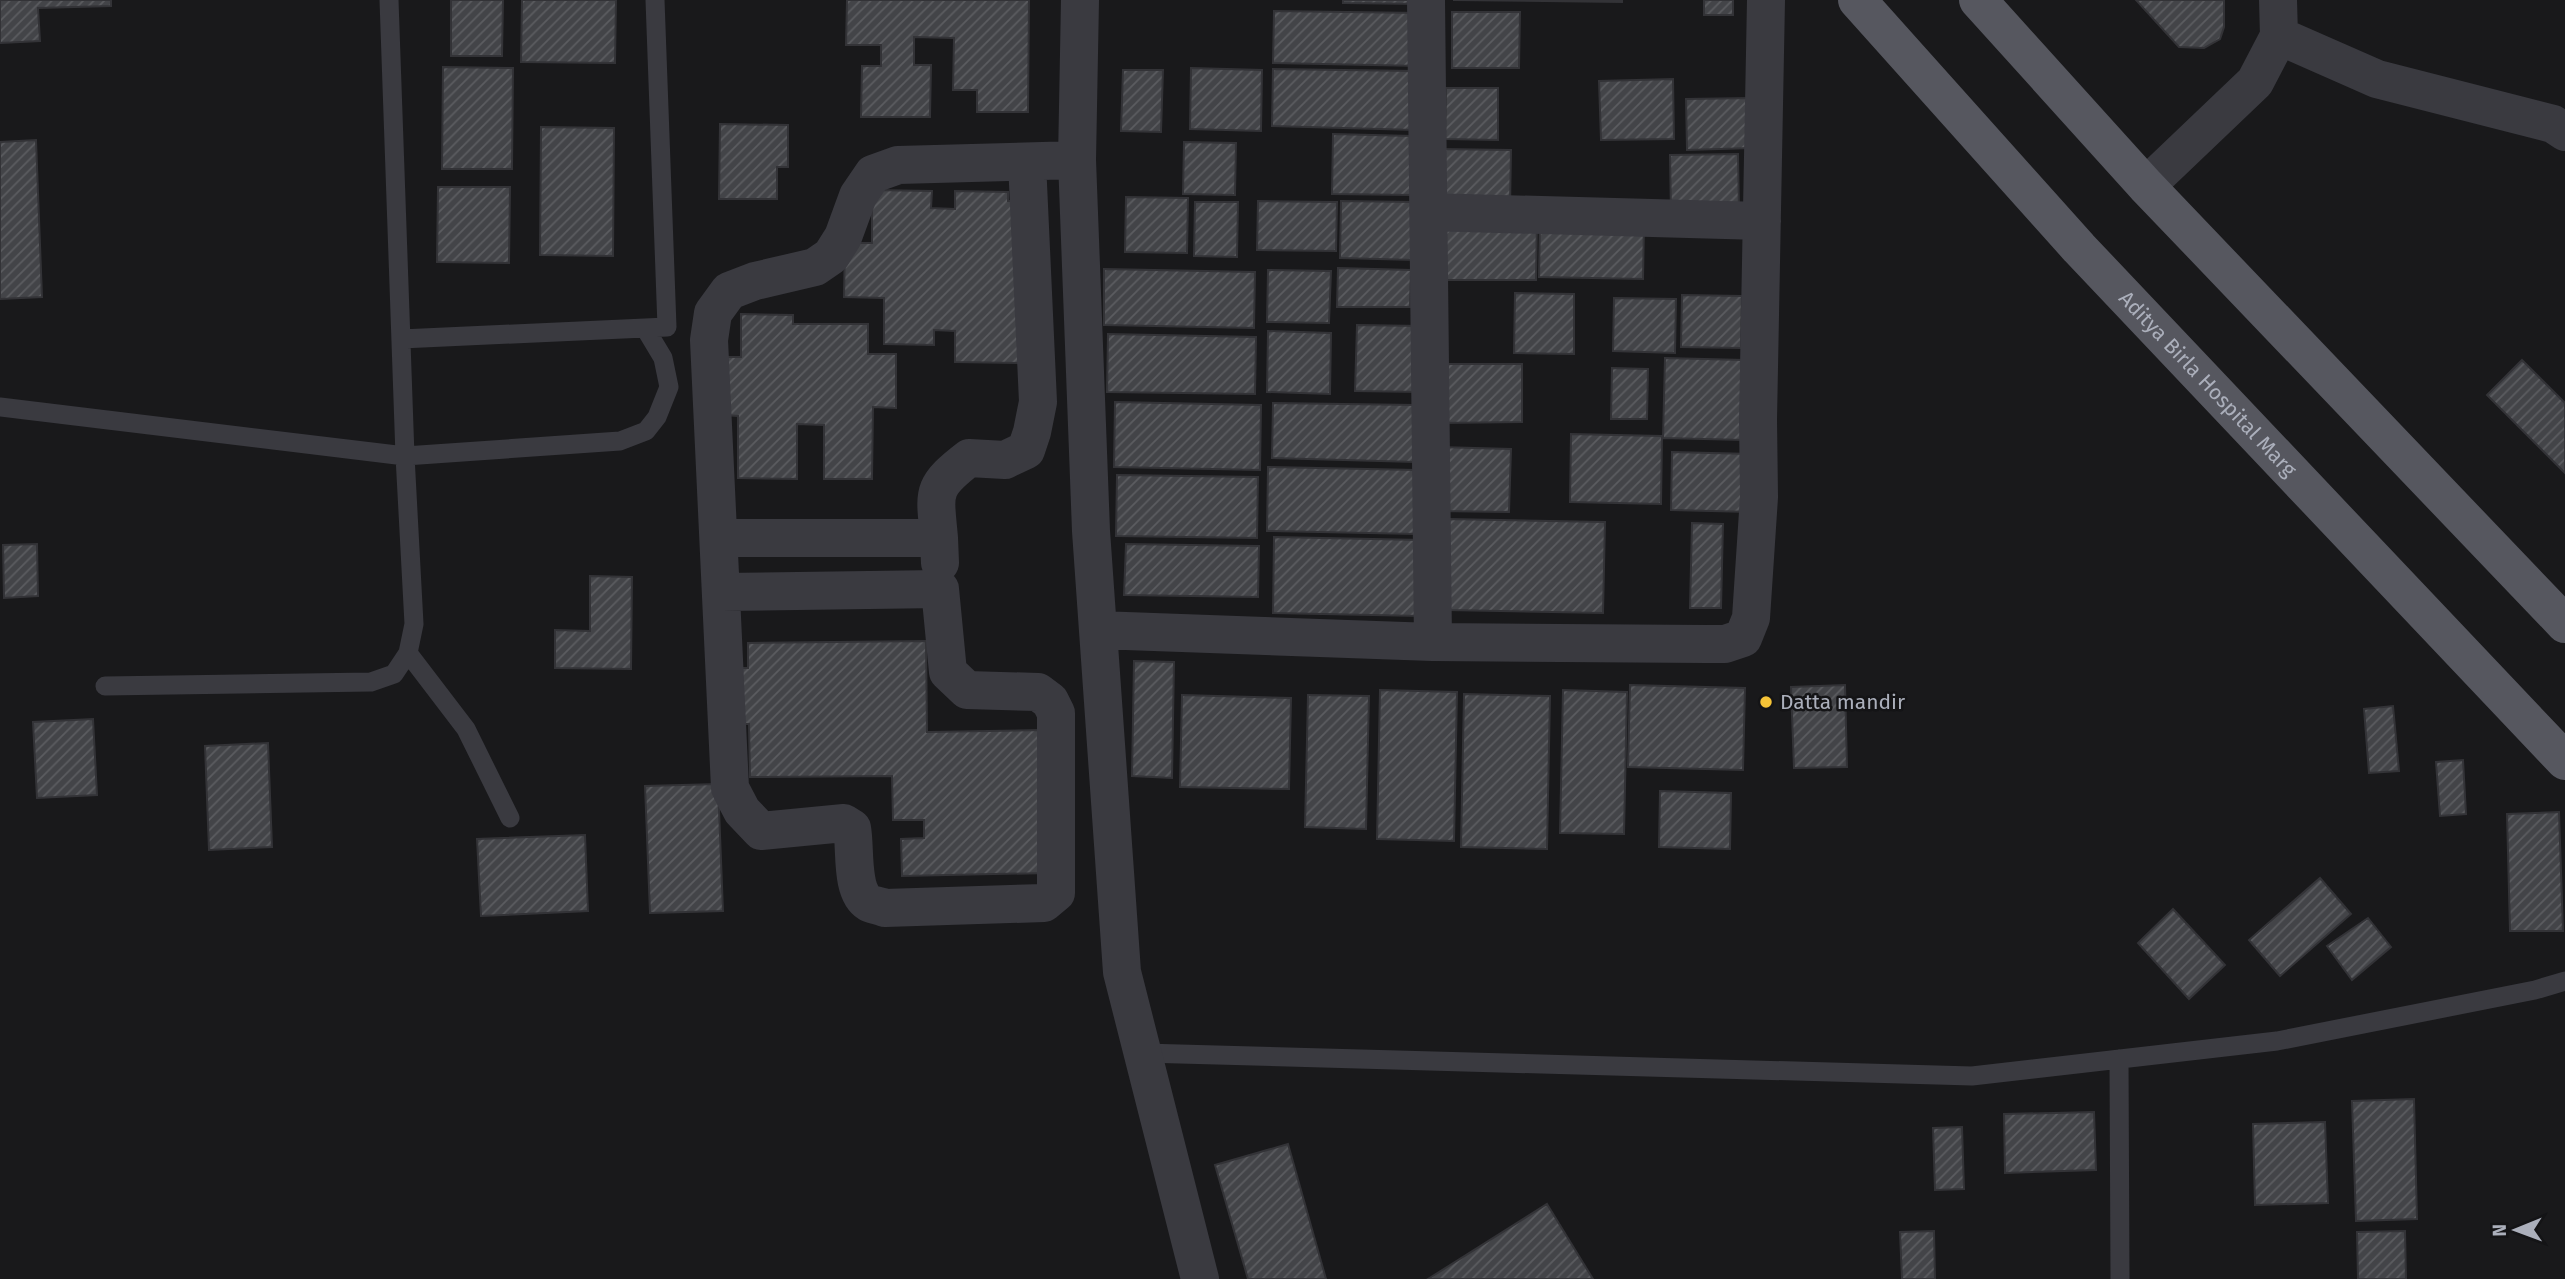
<svg xmlns="http://www.w3.org/2000/svg" width="2565" height="1279" font-family="'Fira Sans',sans-serif">
<style>
.building{fill:url(#building-hatch);stroke:#333337;stroke-width:2}
.lines{fill:none;stroke-linecap:round;stroke-linejoin:round}
.lane{stroke:#3a3a40;stroke-width:19}
.street{stroke:#3a3a40;stroke-width:38}
.primary{stroke:#56575f;stroke-width:38}
.poi-dot{fill:#f5c337;stroke:#141416;stroke-width:2.5}
.labels{text-anchor:middle;dominant-baseline:central;stroke-width:5;stroke-linejoin:round;paint-order:stroke}
.street-label{font-size:21px;fill:#abafbb;stroke:#141416}
.poi-label{font-size:21px;fill:#abafbb;stroke:#141416;text-anchor:start}
</style>
<defs>
<pattern id="building-hatch" width="6" height="6" patternUnits="userSpaceOnUse" patternTransform="scale(1.75)"><rect width="6" height="6" fill="#434448"/><path d="M-1 1l2-2M0 6l6-6M5 7l2-2" fill="none" stroke="#5b5c60"/></pattern>
</defs>
<rect width="100%" height="100%" fill="#19191b"/>
<!-- building -->
<path class="building" d="M 0,0 L 111,0 L 111,6 L 38,8 L 40,41 L 0,43 Z
M 451,0 L 503,0 L 502,56 L 451,56 Z
M 522,0 L 616,0 L 615,63 L 521,62 Z
M 847,0 L 1029,0 L 1028,112 L 977,112 L 977,90 L 953,90 L 954,38 L 914,37 L 914,65 L 931,65 L 930,117 L 861,117 L 862,66 L 881,66 L 881,45 L 846,45 Z
M 1343,0 L 1420,0 L 1420,4 L 1343,3 Z
M 1453,0 L 1622,0 L 1622,2 Z
M 1704,0 L 1733,0 L 1733,15 L 1704,15 Z
M 2136,0 L 2224,0 L 2224,27 L 2220,39 L 2204,48 L 2179,47 Z
M 1274,11 L 1421,13 L 1420,66 L 1273,63 Z
M 1452,12 L 1520,12 L 1519,68 L 1452,68 Z
M 443,67 L 513,68 L 512,169 L 442,169 Z
M 1191,68 L 1262,70 L 1261,131 L 1190,129 Z
M 1273,69 L 1415,71 L 1414,130 L 1272,126 Z
M 1123,70 L 1163,70 L 1161,132 L 1121,131 Z
M 1673,79 L 1674,139 L 1601,140 L 1599,81 Z
M 1446,88 L 1498,88 L 1498,140 L 1445,139 Z
M 1751,98 L 1752,148 L 1687,150 L 1686,99 Z
M 720,124 L 788,125 L 788,167 L 777,167 L 777,199 L 719,199 Z
M 541,127 L 614,128 L 613,256 L 540,255 Z
M 1333,134 L 1413,136 L 1412,195 L 1332,194 Z
M 36,140 L 42,297 L 0,299 L 0,142 Z
M 1184,142 L 1236,143 L 1235,195 L 1183,194 Z
M 1439,149 L 1511,150 L 1510,208 L 1438,208 Z
M 1738,154 L 1739,212 L 1671,214 L 1670,155 Z
M 438,187 L 510,187 L 509,263 L 437,262 Z
M 872,190 L 932,191 L 931,208 L 955,209 L 955,191 L 1008,192 L 1008,201 L 1025,201 L 1023,363 L 955,362 L 955,331 L 934,330 L 934,345 L 884,344 L 884,298 L 844,297 L 845,243 L 872,243 Z
M 1126,197 L 1188,198 L 1187,253 L 1125,252 Z
M 1258,201 L 1337,202 L 1336,251 L 1257,250 Z
M 1341,201 L 1415,202 L 1414,260 L 1340,258 Z
M 1195,202 L 1238,202 L 1237,257 L 1194,256 Z
M 1431,217 L 1537,217 L 1536,280 L 1432,280 Z
M 1540,222 L 1644,224 L 1643,279 L 1539,277 Z
M 1338,268 L 1411,270 L 1410,307 L 1337,307 Z
M 1104,269 L 1255,272 L 1254,328 L 1104,325 Z
M 1268,270 L 1331,271 L 1329,323 L 1267,322 Z
M 1515,293 L 1574,294 L 1574,354 L 1514,353 Z
M 1682,295 L 1742,296 L 1741,348 L 1681,347 Z
M 1614,298 L 1676,299 L 1675,353 L 1613,351 Z
M 741,314 L 793,315 L 793,324 L 868,324 L 868,354 L 896,354 L 896,408 L 873,407 L 872,479 L 824,479 L 824,425 L 797,424 L 797,479 L 738,478 L 738,416 L 724,415 L 724,357 L 741,357 Z
M 1357,325 L 1422,326 L 1421,392 L 1355,391 Z
M 1268,331 L 1331,333 L 1330,394 L 1267,392 Z
M 1108,334 L 1256,337 L 1255,394 L 1107,392 Z
M 1665,358 L 1744,360 L 1743,440 L 1663,438 Z
M 2522,360 L 2565,403 L 2565,473 L 2487,395 Z
M 1440,364 L 1522,364 L 1522,422 L 1441,423 Z
M 1612,368 L 1648,369 L 1647,419 L 1611,419 Z
M 1115,402 L 1261,405 L 1260,470 L 1114,467 Z
M 1273,403 L 1416,405 L 1415,462 L 1272,458 Z
M 1571,434 L 1662,436 L 1661,504 L 1570,502 Z
M 1439,447 L 1511,449 L 1509,512 L 1438,511 Z
M 1672,452 L 1752,454 L 1750,512 L 1671,510 Z
M 1268,467 L 1417,470 L 1416,534 L 1267,531 Z
M 1117,475 L 1258,477 L 1257,538 L 1116,536 Z
M 1449,519 L 1605,522 L 1603,613 L 1447,610 Z
M 1692,523 L 1723,524 L 1721,608 L 1690,608 Z
M 1274,537 L 1422,540 L 1421,616 L 1273,613 Z
M 37,544 L 38,596 L 4,598 L 3,545 Z
M 1126,544 L 1259,546 L 1258,597 L 1124,595 Z
M 590,576 L 632,577 L 631,669 L 555,668 L 555,630 L 590,631 Z
M 926,641 L 927,732 L 1042,730 L 1048,873 L 902,876 L 901,839 L 924,838 L 924,820 L 893,820 L 892,776 L 750,777 L 749,724 L 739,724 L 739,668 L 748,668 L 748,643 Z
M 1134,661 L 1174,662 L 1172,778 L 1132,776 Z
M 1630,685 L 1745,688 L 1743,770 L 1628,767 Z
M 1845,685 L 1847,767 L 1794,768 L 1791,687 Z
M 1380,690 L 1457,692 L 1454,841 L 1377,839 Z
M 1563,690 L 1627,692 L 1624,834 L 1560,833 Z
M 1464,694 L 1550,696 L 1547,849 L 1461,847 Z
M 1182,695 L 1291,698 L 1289,789 L 1180,787 Z
M 1308,695 L 1369,696 L 1366,829 L 1305,827 Z
M 2393,706 L 2399,771 L 2369,773 L 2364,709 Z
M 93,719 L 97,795 L 37,798 L 33,722 Z
M 268,743 L 272,847 L 209,850 L 205,746 Z
M 2463,760 L 2466,814 L 2440,816 L 2436,762 Z
M 718,784 L 723,911 L 650,913 L 645,786 Z
M 1660,791 L 1731,793 L 1730,849 L 1659,847 Z
M 2559,812 L 2563,931 L 2510,931 L 2507,814 Z
M 585,835 L 588,911 L 481,916 L 477,839 Z
M 2320,878 L 2351,914 L 2280,976 L 2249,940 Z
M 2173,909 L 2225,965 L 2189,999 L 2138,943 Z
M 2368,918 L 2391,947 L 2352,980 L 2327,946 Z
M 2414,1099 L 2417,1219 L 2356,1221 L 2352,1101 Z
M 2094,1112 L 2096,1170 L 2005,1173 L 2004,1114 Z
M 2325,1122 L 2328,1203 L 2255,1205 L 2253,1124 Z
M 1962,1127 L 1964,1189 L 1935,1190 L 1933,1128 Z
M 1288,1144 L 1326,1279 L 1248,1279 L 1215,1165 Z
M 1547,1204 L 1593,1279 L 1428,1279 Z
M 1934,1231 L 1935,1279 L 1902,1279 L 1900,1232 Z
M 2405,1231 L 2406,1279 L 2358,1279 L 2357,1232 Z"/>
<g class="lines">
<!-- lane -->
<path class="lane" d="M 401,339 L 667,327 L 655,0
M 0,407 L 405,456 L 389,0
M 408,653 L 466,729 L 510,818
M 105,686 L 371,682 L 394,674 L 408,653 L 414,624 L 405,456 L 620,441 L 646,431 L 657,417 L 669,387 L 663,358 L 645,328
M 1143,1053 L 1972,1076 L 2277,1041 L 2535,990 L 2565,981
M 2119,1059 L 2120,1279"/>
<!-- street -->
<path class="street" d="M 1080,0 L 1077,160 L 1091,531 L 1122,972 L 1200,1279
M 1426,0 L 1433,642
M 2279,36 L 2377,79 L 2553,124 L 2565,132
M 2146,186 L 2255,82 L 2279,36 L 2278,0
M 1428,212 L 1762,221
M 720,538 L 939,538 L 940,563
M 939,538 C 935,492 930,488 969,458 L 1005,460 L 1026,450 L 1032,432 L 1038,402 L 1027,162
M 722,592 L 940,589 L 948,672 L 967,690 L 1038,692 L 1050,701 L 1056,713 L 1056,893 L 1044,903 L 885,908 C 880,906 873,905 869,903 C 850,891 856,849 852,828 L 844,823 L 761,831 L 742,811 L 730,788 L 709,340 L 713,313 L 729,291 L 755,281 L 815,267 L 831,256 L 843,237 L 858,196 L 873,174 L 898,165 L 1077,160
M 1098,630 L 1433,642 L 1707,644 L 1725,644 L 1743,638 L 1751,618 L 1759,497 L 1758,420 L 1766,0"/>
<!-- primary -->
<g class="primary">
<path id="s1" d="M 1857,0 L 2079,248 L 2565,761"/>
<path d="M 1978,0 L 2146,186 L 2565,624"/>
</g>
</g>
<!-- markers -->
<circle class="poi-dot" cx="1766" cy="702" r="7"/>
<g class="labels">
<!-- street labels -->
<g class="street-label">
<text stroke="none"><textPath href="#s1" startOffset="520">Aditya Birla Hospital Marg</textPath></text>
</g>
<!-- poi labels -->
<g class="poi-label">
<text x="1780" y="702">Datta mandir</text>
</g>
</g>
<!-- north arrow -->
<g transform="translate(2516 1230) rotate(269)" stroke="#141416" stroke-width="5" paint-order="stroke">
<path d="M0-5L12 26L0 18L-12 26Z" fill="#abafbb"/>
<text y="-10" font-size="19" font-weight="bold" text-anchor="middle" fill="#abafbb">N</text>
</g>
</svg>
